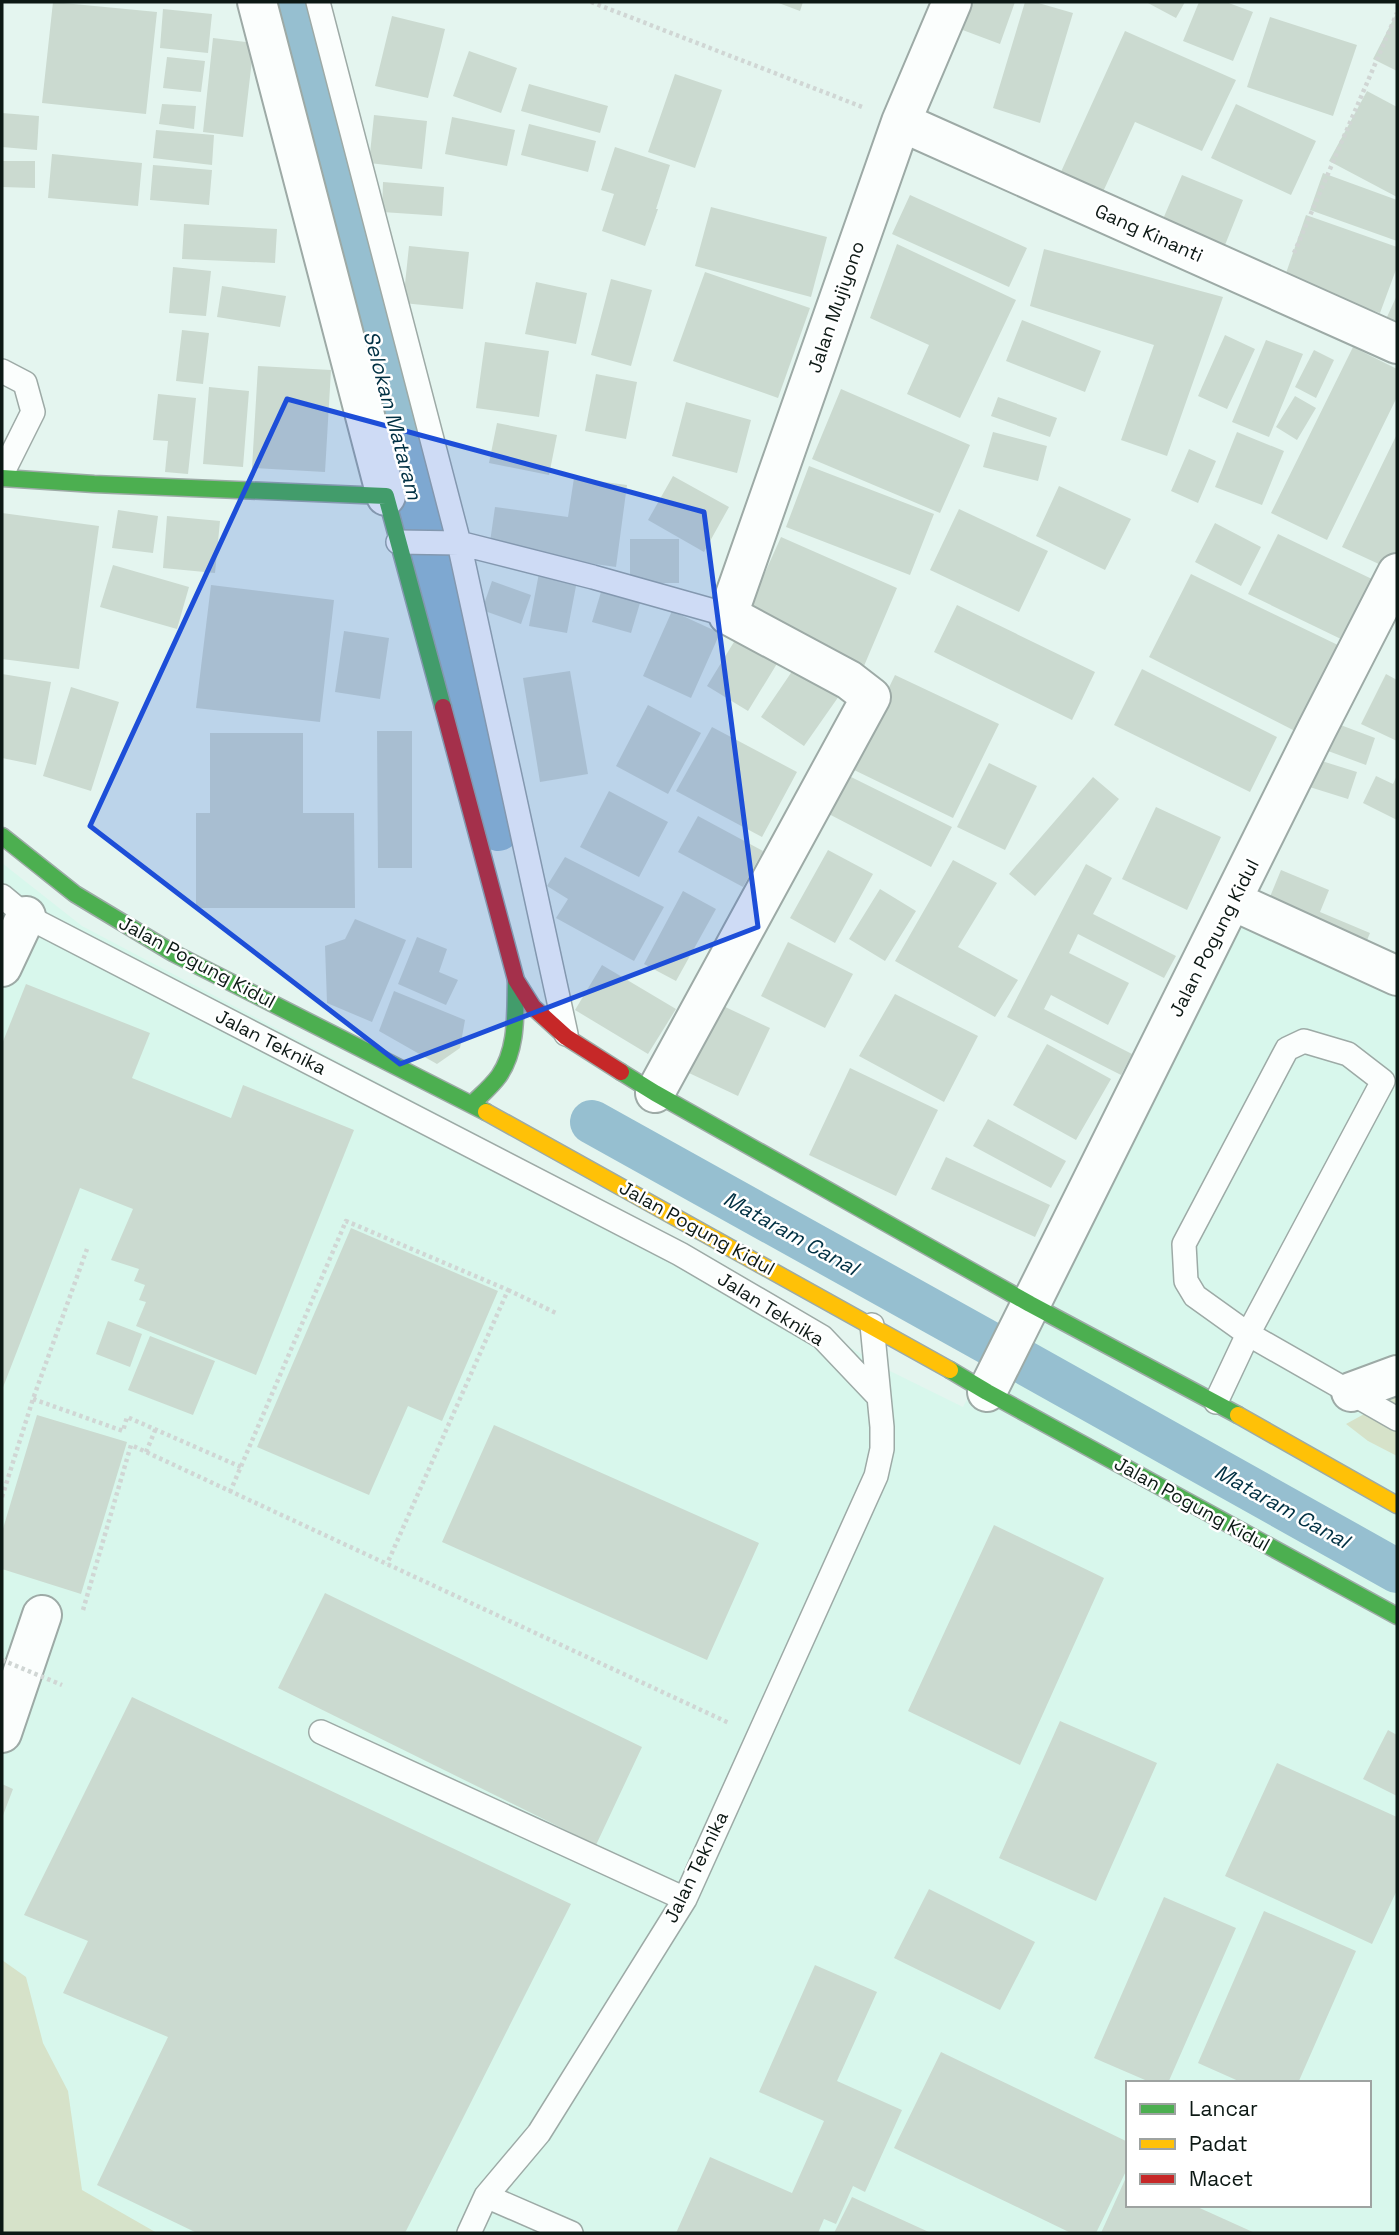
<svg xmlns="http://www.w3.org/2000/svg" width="1399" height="2235" font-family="'Space Grotesk',sans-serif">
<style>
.built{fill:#d8f7ec;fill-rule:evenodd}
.green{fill:#d6e2c9}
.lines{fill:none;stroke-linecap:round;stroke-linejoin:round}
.canal{stroke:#96bfd0;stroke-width:44}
.building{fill:#cbdad0}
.lane-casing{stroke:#9daaa6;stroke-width:26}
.street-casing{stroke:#9daaa6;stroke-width:42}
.fast-casing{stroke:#9daaa6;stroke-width:19}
.slow-casing{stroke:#9daaa6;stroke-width:19}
.jam-casing{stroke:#9daaa6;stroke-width:19}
.path{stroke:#d0d6d4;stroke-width:4.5;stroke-dasharray:3.5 3.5;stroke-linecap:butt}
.lane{stroke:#fbfefd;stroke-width:23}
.street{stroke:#fbfefd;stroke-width:38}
.fast{stroke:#4caf50;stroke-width:16}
.slow{stroke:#ffc107;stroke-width:16}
.jam{stroke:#c62828;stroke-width:16}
.path-bridge{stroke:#d0d6d4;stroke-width:4.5;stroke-dasharray:3.5 3.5;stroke-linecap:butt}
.marked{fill:#1d4ed8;fill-opacity:0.2;stroke:#1d4ed8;stroke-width:5;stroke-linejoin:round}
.labels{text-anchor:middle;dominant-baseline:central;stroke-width:5;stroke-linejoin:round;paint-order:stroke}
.street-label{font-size:19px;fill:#0c1814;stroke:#fff}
.water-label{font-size:21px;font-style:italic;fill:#003043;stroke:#fff}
</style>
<rect width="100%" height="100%" fill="#e4f5ef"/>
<!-- built -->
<path class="built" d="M 2,863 L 82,926 L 601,1200 L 890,1371 L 963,1407 L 997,1343 L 1218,887 L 1397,970 L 1397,2233 L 2,2233 ZM 1128,2083 L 1369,2083 L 1369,2205 L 1128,2205 Z"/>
<!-- green -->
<path class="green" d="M 1397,1396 L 1397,1456 L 1368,1441 L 1346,1424 Z
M 2,1960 L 26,1977 L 43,2043 L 68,2091 L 82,2190 L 157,2233 L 2,2233 Z"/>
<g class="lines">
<!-- canal -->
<path class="canal" d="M 283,2 L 425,536 L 498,829
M 592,1122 L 991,1344
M 1020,1360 L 1397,1571"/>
</g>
<!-- building -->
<path class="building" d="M 53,2 L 157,12 L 146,114 L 42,103 Z
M 776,2 L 803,2 L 800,11 Z
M 970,2 L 1015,2 L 1000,44 L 960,29 Z
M 1025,2 L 1035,2 L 1073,13 L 1040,123 L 993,108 Z
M 1146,2 L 1185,2 L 1176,18 Z
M 1199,2 L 1226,2 L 1253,12 L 1233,61 L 1183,41 Z
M 163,9 L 212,14 L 208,53 L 160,48 Z
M 1397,12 L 1397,71 L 1373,59 Z
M 392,16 L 445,29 L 428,98 L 375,86 Z
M 1270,17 L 1357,45 L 1333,116 L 1247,87 Z
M 1125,31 L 1236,80 L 1202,151 L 1135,122 L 1102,194 L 1060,174 Z
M 213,38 L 254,43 L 243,137 L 203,132 Z
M 469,51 L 517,68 L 501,113 L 453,96 Z
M 167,57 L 205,61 L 201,92 L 163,88 Z
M 675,74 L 722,90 L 695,168 L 648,152 Z
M 529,84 L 608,106 L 600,133 L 521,111 Z
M 1367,91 L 1397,107 L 1397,197 L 1329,161 Z
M 162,104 L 196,106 L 194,129 L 159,124 Z
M 1236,104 L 1316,141 L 1291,195 L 1211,158 Z
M 2,113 L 39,116 L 37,150 L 2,147 Z
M 374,115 L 427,121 L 422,169 L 369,163 Z
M 452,117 L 515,130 L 507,166 L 445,154 Z
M 529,124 L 596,141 L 588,172 L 521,155 Z
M 156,130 L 214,135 L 212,165 L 153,158 Z
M 615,147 L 670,165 L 656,209 L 658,209 L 645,246 L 602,231 L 614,194 L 601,190 Z
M 52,154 L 142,163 L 138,206 L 48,198 Z
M 2,161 L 35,161 L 35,188 L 2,187 Z
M 153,165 L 212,170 L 209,205 L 150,200 Z
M 1323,173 L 1397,200 L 1397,241 L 1310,210 Z
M 1182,175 L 1243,200 L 1225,245 L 1163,219 Z
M 383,182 L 444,187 L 442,216 L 382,212 Z
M 910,195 L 1027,248 L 1009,287 L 892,234 Z
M 711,207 L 827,237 L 811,297 L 695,266 Z
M 1306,215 L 1397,247 L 1397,267 L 1380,313 L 1284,279 Z
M 184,224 L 277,229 L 275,263 L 182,259 Z
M 897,244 L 1016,300 L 960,418 L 907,394 L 929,345 L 870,318 Z
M 409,246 L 469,252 L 463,309 L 403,303 Z
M 1044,249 L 1223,297 L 1167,456 L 1121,440 L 1154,345 L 1030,306 Z
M 173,267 L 211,271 L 206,316 L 169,313 Z
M 705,272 L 810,308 L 778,398 L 673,361 Z
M 611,279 L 652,290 L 631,366 L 591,355 Z
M 536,282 L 587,293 L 576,344 L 525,334 Z
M 222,286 L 286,296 L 280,327 L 217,317 Z
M 1397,295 L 1397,322 L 1387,317 Z
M 1022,320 L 1101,351 L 1085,392 L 1006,361 Z
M 182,330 L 209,333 L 203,384 L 176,381 Z
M 1225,335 L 1255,349 L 1227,409 L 1198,396 Z
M 1266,340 L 1303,354 L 1269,437 L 1232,422 Z
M 485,342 L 549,351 L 539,417 L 476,408 Z
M 1353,347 L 1397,369 L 1397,397 L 1327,540 L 1271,513 Z
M 1314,350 L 1334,360 L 1316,398 L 1295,387 Z
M 258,366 L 331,370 L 325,472 L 252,468 Z
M 596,374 L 637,382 L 626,439 L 585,431 Z
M 209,387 L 249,391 L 243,467 L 203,464 Z
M 841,389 L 970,445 L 940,513 L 812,459 Z
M 158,394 L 196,398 L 188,474 L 165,472 L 168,441 L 153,440 Z
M 1295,396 L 1316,408 L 1297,440 L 1276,427 Z
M 998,397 L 1057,418 L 1050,437 L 991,416 Z
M 686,402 L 751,420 L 737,473 L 672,456 Z
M 497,423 L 557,435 L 549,475 L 489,463 Z
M 993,432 L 1047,446 L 1038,481 L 983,467 Z
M 1237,432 L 1284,451 L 1262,505 L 1215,487 Z
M 1397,434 L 1397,563 L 1394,571 L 1342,547 Z
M 1189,449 L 1216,461 L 1198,503 L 1171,491 Z
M 809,466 L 934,514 L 910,575 L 786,527 Z
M 673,476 L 729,507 L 704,552 L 648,520 Z
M 574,478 L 627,485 L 616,567 L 489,549 L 495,507 L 568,517 Z
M 1059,486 L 1131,519 L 1105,570 L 1036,536 Z
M 959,509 L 1048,551 L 1019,612 L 930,570 Z
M 118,510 L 158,516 L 153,553 L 112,548 Z
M 2,513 L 99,526 L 79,669 L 2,659 Z
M 167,516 L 220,521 L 215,573 L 163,568 Z
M 1215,523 L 1261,547 L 1241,586 L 1195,562 Z
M 1278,534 L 1374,580 L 1343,640 L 1248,594 Z
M 781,537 L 897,588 L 864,666 L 746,615 Z
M 630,539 L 679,539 L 679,583 L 630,583 Z
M 113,565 L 189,587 L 177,629 L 100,607 Z
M 539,573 L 577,581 L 567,633 L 529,626 Z
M 1191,574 L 1342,647 L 1297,732 L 1149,657 Z
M 492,581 L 531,595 L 521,624 L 482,610 Z
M 211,585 L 334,600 L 320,722 L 196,708 Z
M 601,592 L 640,603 L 631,633 L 592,622 Z
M 957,605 L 1095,672 L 1072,720 L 934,652 Z
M 672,611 L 720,633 L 691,698 L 643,676 Z
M 344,631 L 389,638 L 380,699 L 335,692 Z
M 737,637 L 778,662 L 748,711 L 707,686 Z
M 795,667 L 839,696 L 804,746 L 761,717 Z
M 1142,669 L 1277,737 L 1250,792 L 1114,725 Z
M 570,671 L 588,774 L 540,782 L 523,678 Z
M 2,674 L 51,682 L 36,765 L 2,758 Z
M 1386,674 L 1397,680 L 1397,741 L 1361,724 Z
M 895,675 L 999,724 L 953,818 L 850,768 Z
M 71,687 L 119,702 L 91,791 L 43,776 Z
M 648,705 L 701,733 L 668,794 L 616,766 Z
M 1330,721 L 1375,738 L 1366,765 L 1320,748 Z
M 712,727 L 797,772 L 762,837 L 676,791 Z
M 377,731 L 412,731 L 412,868 L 378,868 Z
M 210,733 L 303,733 L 303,813 L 354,813 L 355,908 L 196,908 L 196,813 L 210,813 Z
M 1309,757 L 1357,772 L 1348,799 L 1300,784 Z
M 989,763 L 1037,786 L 1005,850 L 957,827 Z
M 843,773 L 952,827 L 931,867 L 823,811 Z
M 1397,775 L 1397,820 L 1363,803 L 1376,776 L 1393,784 Z
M 1093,777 L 1119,799 L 1035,896 L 1009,874 Z
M 609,791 L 668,822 L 639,877 L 580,847 Z
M 1156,807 L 1221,837 L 1187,910 L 1122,879 Z
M 698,816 L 763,851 L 743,887 L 678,852 Z
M 828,850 L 873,874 L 835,943 L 790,918 Z
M 565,857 L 664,907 L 634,961 L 556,918 L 568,899 L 547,886 Z
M 953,860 L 997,883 L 958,947 L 1018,980 L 995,1017 L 895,961 Z
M 1086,864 L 1112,878 L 1093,914 L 1176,956 L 1164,978 L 1078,934 L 1069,953 L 1129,983 L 1108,1025 L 1051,995 L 1044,1009 L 1132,1054 L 1121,1075 L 1007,1017 Z
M 1281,870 L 1329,890 L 1320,912 L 1370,933 L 1365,945 L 1267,904 Z
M 880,889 L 916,911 L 885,961 L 849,939 Z
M 683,891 L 716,909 L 676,981 L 644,964 Z
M 355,919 L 406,940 L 372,1022 L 327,1003 L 325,946 L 345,939 Z
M 417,937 L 447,949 L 439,972 L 458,980 L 446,1005 L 398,984 Z
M 788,942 L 853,974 L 825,1028 L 761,996 Z
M 602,965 L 676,1009 L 648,1054 L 575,1010 Z
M 26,984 L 150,1033 L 132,1078 L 231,1118 L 243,1085 L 354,1130 L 256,1375 L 136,1326 L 146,1302 L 139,1300 L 145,1285 L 134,1281 L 139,1269 L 111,1260 L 133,1209 L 80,1188 L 2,1390 L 2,1044 Z
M 394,991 L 465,1020 L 460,1048 L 437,1064 L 379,1031 Z
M 895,994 L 978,1036 L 944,1102 L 859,1056 Z
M 721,1005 L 770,1028 L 738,1096 L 689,1073 Z
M 1047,1044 L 1111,1079 L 1076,1140 L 1013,1105 Z
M 850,1068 L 938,1110 L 896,1196 L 809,1155 Z
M 988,1119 L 1066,1161 L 1051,1188 L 973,1146 Z
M 946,1157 L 1050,1205 L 1035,1237 L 931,1189 Z
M 351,1228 L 498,1291 L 442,1421 L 408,1406 L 369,1495 L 257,1447 Z
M 108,1321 L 142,1334 L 130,1367 L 96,1354 Z
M 150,1336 L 215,1361 L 193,1415 L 128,1390 Z
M 37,1415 L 127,1442 L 81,1594 L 2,1569 L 2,1532 Z
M 494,1425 L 759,1543 L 707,1660 L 442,1542 Z
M 994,1525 L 1104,1578 L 1020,1765 L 908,1711 Z
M 325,1593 L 642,1747 L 596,1845 L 278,1688 Z
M 132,1697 L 571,1904 L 405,2233 L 197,2233 L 97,2185 L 168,2037 L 63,1993 L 88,1941 L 24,1915 Z
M 1060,1721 L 1157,1763 L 1096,1901 L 999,1858 Z
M 1388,1730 L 1397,1735 L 1397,1796 L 1363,1779 Z
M 1277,1763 L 1397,1817 L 1397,1890 L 1372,1944 L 1225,1876 Z
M 2,1784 L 13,1789 L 2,1818 Z
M 929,1889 L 1035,1942 L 1000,2010 L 894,1958 Z
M 1164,1897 L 1236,1928 L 1168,2083 L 1152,2083 L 1094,2058 Z
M 1264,1911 L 1356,1951 L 1298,2083 L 1243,2083 L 1198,2063 Z
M 815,1965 L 877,1992 L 837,2081 L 902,2110 L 865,2192 L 853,2186 L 836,2224 L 824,2219 L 818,2233 L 676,2233 L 710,2157 L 792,2193 L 824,2121 L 759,2092 Z
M 941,2052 L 1128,2142 L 1128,2167 L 1096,2233 L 1071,2233 L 894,2148 Z
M 1128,2173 L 1128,2205 L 1193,2205 L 1255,2233 L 1101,2233 Z
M 852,2197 L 931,2233 L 834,2233 Z"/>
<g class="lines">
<!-- lane casing -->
<g class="lane-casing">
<path id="lane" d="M 318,2 L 459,543 L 566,1034
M 2,371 L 25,383 L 33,412 L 2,474
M 398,542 L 459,543 L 593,577 L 728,615
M 2,896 L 26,916 L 680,1254 L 822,1337 L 879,1397
M 1216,1402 L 1248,1334 L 1383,1081 L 1348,1054 L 1304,1041 L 1287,1049 L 1184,1244 L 1186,1281 L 1195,1296 L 1248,1334 L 1397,1419
M 321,1732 L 685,1899
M 486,2196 L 571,2233
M 469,2233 L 486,2196 L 539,2133 L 685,1899 L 876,1476 L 882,1449 L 882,1427 L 872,1325"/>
</g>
<!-- street casing -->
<g class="street-casing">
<path id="street" d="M 257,2 L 386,496
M 901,122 L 1397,344
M 1233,901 L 1397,976
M 2,967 L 26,916
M 655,1093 L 871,697 L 849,680 L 728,615 L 901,122 L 952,2
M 987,1392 L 1317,729 L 1397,573
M 1351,1392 L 1397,1375
M 2,1733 L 42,1615"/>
</g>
<!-- fast casing -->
<g class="fast-casing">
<path id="fast" d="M 2,478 L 94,484 L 386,496 L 443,707
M 2,836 L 75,894 L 173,953 L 486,1112
M 621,1072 L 655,1093 L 1030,1304 L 1238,1415
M 472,1104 C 481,1095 491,1087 499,1076 C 518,1048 515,1013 516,980
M 950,1370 L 987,1392 L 1397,1616"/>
</g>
<!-- slow casing -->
<g class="slow-casing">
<path id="slow" d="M 486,1112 L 950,1370
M 1238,1415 L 1397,1505"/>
</g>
<!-- jam casing -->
<g class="jam-casing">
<path id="jam" d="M 443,707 L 516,980 L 533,1007 L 566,1037 L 621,1072"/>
</g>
<!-- path -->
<path class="path" d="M 591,2 L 865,108
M 1294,253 L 1397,13
M 508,1290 L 556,1313
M 33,1399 L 123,1431 L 127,1417 L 241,1467
M 146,1452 L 156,1428
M 230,1492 L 346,1221 L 508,1290 L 387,1564
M 2,1497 L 33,1399 L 87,1249
M 83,1610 L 131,1445 L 729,1723"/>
<!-- lane -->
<use href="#lane" class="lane"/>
<!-- street -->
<use href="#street" class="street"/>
<!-- fast -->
<use href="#fast" class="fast"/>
<!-- slow -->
<use href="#slow" class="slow"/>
<!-- jam -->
<use href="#jam" class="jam"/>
<!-- path-bridge -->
<path class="path-bridge" d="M 2,1660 L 62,1685"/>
</g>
<!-- marked area -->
<path class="marked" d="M 287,399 L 704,512 L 758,927 L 400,1064 L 90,826 Z"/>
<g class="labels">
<!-- street labels -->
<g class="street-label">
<text transform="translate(1149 233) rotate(24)">Gang Kinanti</text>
<text transform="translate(836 307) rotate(-71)">Jalan Mujiyono</text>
<text transform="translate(1214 938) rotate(-63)">Jalan Pogung Kidul</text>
<text transform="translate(197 962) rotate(28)">Jalan Pogung Kidul</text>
<text transform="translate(271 1042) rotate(27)">Jalan Teknika</text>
<text transform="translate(697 1228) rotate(29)">Jalan Pogung Kidul</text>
<text transform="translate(771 1309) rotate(32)">Jalan Teknika</text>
<text transform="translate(1192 1504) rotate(29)">Jalan Pogung Kidul</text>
<text transform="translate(696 1867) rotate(-64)">Jalan Teknika</text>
</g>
<!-- water labels -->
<g class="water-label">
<text transform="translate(393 415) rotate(75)">Selokan Mataram</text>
<text transform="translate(791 1233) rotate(29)">Mataram Canal</text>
<text transform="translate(1282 1506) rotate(29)">Mataram Canal</text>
</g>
</g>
<!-- border -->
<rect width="1399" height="2235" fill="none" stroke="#0c1814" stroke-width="7"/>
<!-- legend -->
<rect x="1126" y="2081" width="245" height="126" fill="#ffffff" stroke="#9ea3a1" stroke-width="2"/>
<rect x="1140" y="2104" width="35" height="10" fill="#4caf50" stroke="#9ea3a1" stroke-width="2"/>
<text x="1189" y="2116" font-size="21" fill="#0c1814">Lancar</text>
<rect x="1140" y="2139" width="35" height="10" fill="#ffc107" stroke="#9ea3a1" stroke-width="2"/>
<text x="1189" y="2151" font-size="21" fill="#0c1814">Padat</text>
<rect x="1140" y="2174" width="35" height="10" fill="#c62828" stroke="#9ea3a1" stroke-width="2"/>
<text x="1189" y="2186" font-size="21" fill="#0c1814">Macet</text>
</svg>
